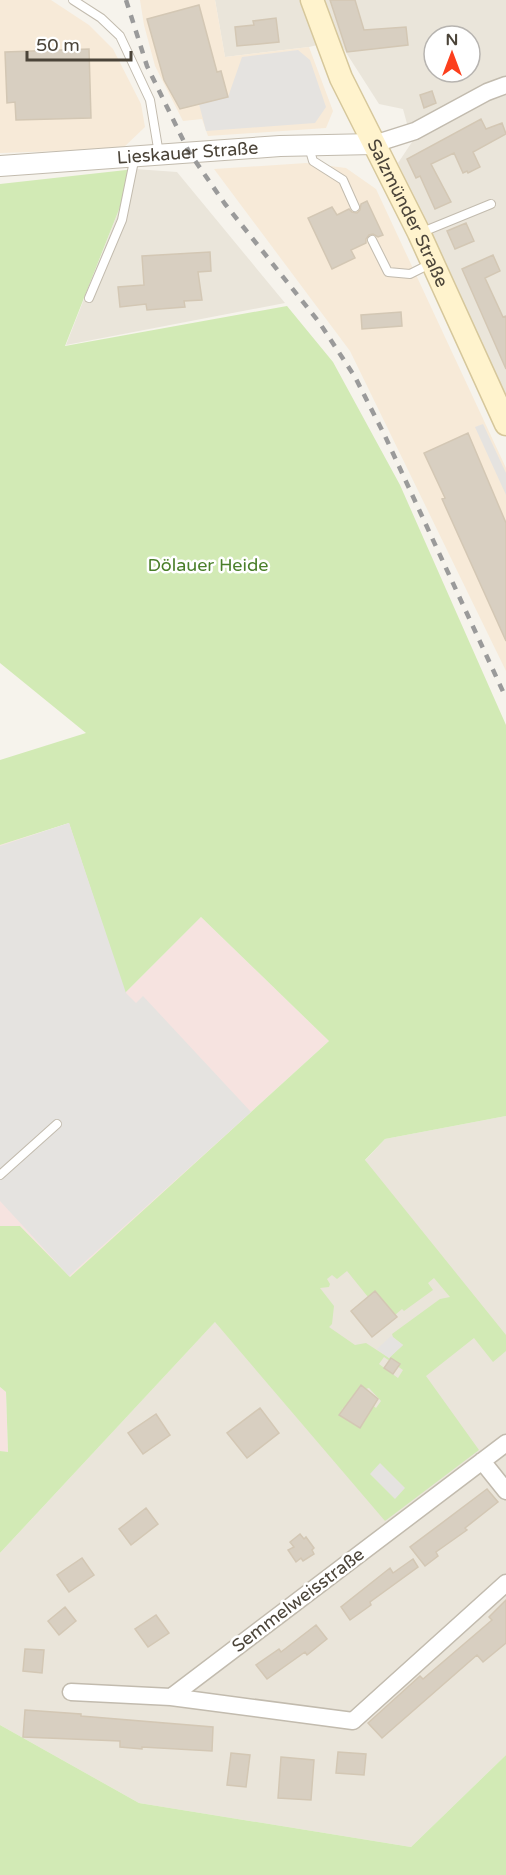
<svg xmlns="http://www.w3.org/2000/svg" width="506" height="1875" font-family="'Varela Round',sans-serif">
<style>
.residential{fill:#eae5da;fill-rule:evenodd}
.commercial{fill:#f7ead8}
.medical{fill:#f6e3e0}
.green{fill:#d2eab5;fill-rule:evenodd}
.parking{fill:#e5e3e0}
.building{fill:#d8cfc1;stroke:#d3c7b4;stroke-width:1.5}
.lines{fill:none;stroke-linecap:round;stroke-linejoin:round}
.service-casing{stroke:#c2bbae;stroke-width:10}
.minor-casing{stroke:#c2bbae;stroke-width:19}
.tertiary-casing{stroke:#c2bbae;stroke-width:22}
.secondary-casing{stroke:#d6c79b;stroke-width:25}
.service{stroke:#fff;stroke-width:8}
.minor{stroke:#fff;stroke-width:16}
.tertiary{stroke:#fff;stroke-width:20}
.secondary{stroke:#fff3cd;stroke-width:22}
.rail{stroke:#9a9a9a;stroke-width:4.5;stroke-dasharray:8 8;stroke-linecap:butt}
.labels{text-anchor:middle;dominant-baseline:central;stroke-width:5;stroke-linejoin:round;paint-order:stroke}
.street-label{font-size:18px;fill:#4b4439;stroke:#fff}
.park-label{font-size:18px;fill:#4a7f2a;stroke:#fff}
</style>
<rect width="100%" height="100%" fill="#f6f3ec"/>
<!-- residential -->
<path class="residential" d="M 215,0 L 506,0 L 506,405 L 398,163 L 412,142 L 403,109 L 379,104 L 338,40 L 309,47 L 225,57 ZM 434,36 L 470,36 L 470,72 L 434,72 Z
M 135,169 L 177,172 L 285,303 L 66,345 Z
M 506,1116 L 506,1755 L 411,1847 L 139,1803 L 0,1725 L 0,1553 L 385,1139 Z"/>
<!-- commercial -->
<path class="commercial" d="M 0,0 L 51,0 L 89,25 L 113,49 L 141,104 L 145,127 L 122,149 L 0,153 Z
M 140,0 L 215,0 L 225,57 L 309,47 L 333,111 L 326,128 L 208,136 L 202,119 L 183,121 L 155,66 L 144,25 Z
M 306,163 L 346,168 L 376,189 L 506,468 L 506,671 L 350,351 L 214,169 Z"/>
<!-- medical -->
<path class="medical" d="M 71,823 L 126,992 L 201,917 L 329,1041 L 70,1277 L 20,1226 L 0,1226 L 0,845 Z
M 0,1387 L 6,1392 L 8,1453 L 0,1451 Z"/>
<!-- green -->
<path class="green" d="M 135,169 L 65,346 L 287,306 L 333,362 L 400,485 L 506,725 L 506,1116 L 385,1139 L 365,1160 L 506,1335 L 506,1351 L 493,1362 L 474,1338 L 426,1376 L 479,1450 L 385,1521 L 215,1322 L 0,1553 L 0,1451 L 8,1452 L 6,1392 L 0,1387 L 0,1226 L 20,1226 L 70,1277 L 329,1041 L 201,917 L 125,993 L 69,823 L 0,845 L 0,760 L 86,733 L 0,663 L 0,184 ZM 347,1271 L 368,1297 L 375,1291 L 395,1315 L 402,1309 L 404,1311 L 433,1290 L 428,1283 L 434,1278 L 450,1297 L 440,1299 L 392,1334 L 393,1337 L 403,1345 L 389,1358 L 366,1343 L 355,1345 L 329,1327 L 332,1324 L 334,1306 L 320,1288 L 329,1287 L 330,1284 L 327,1279 L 332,1275 L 337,1279 ZM 384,1357 L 403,1370 L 398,1378 L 379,1364 ZM 369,1388 L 381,1401 L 376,1408 L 356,1392 ZM 343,1408 L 364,1421 L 360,1428 L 339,1415 Z
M 0,1725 L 139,1803 L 411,1847 L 506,1755 L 506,1875 L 0,1875 Z"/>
<!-- parking -->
<path class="parking" d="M 298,50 L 310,60 L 326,107 L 315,123 L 206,131 L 199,104 L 228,97 L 242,57 Z
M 483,424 L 506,473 L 506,495 L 475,427 Z
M 69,823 L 126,993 L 136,1003 L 143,996 L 251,1112 L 69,1276 L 0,1201 L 0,846 Z
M 391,1336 L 403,1345 L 389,1358 L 377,1349 Z
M 380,1463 L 405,1488 L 395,1499 L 370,1474 Z"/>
<!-- building -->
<path class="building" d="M 330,0 L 355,0 L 364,30 L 406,27 L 408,45 L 347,52 Z
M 199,5 L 217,72 L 221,71 L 228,97 L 180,109 L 164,80 L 147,19 Z
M 276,18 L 279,42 L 237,46 L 235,27 L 254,25 L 253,21 Z
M 89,49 L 91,118 L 16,120 L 15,102 L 7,103 L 5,52 Z
M 432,91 L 436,103 L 424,108 L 420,95 Z
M 481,119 L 486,129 L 502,123 L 506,134 L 473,152 L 480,167 L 468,173 L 467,171 L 463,173 L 454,153 L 431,164 L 451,202 L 435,209 L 420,176 L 416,178 L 407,159 Z
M 367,201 L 383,235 L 378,237 L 373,234 L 369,235 L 366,239 L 366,243 L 351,250 L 355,258 L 332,269 L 308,218 L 332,207 L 337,215 L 349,209 L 352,212 L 357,213 L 360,210 L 361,204 Z
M 466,223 L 474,241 L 455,249 L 447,231 Z
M 210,252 L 211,271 L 198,272 L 202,300 L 184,301 L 185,307 L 147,310 L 146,304 L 120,307 L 118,287 L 144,285 L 142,256 Z
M 493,255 L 500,271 L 485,278 L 503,317 L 506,316 L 506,369 L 462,269 Z
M 401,312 L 402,326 L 362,329 L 361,315 Z
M 468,433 L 506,523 L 506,641 L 442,499 L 445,498 L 424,453 Z
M 375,1291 L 397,1317 L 372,1337 L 351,1311 Z
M 391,1358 L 400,1364 L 393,1374 L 384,1368 Z
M 361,1385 L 378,1399 L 360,1428 L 339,1415 Z
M 260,1408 L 279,1433 L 247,1458 L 227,1433 Z
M 156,1414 L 170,1435 L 143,1454 L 128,1433 Z
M 487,1489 L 498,1502 L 465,1528 L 467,1530 L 436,1552 L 438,1556 L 425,1566 L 410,1547 Z
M 146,1508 L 158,1524 L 131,1545 L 119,1529 Z
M 300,1534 L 304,1539 L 306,1537 L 314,1548 L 312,1550 L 314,1554 L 303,1561 L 301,1558 L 296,1562 L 288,1550 L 294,1547 L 290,1542 Z
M 82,1558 L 94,1575 L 69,1592 L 57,1575 Z
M 413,1559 L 418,1567 L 370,1602 L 371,1605 L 350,1620 L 341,1607 L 390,1568 L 393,1573 Z
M 506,1600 L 506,1643 L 483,1662 L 477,1655 L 382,1738 L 368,1723 L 420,1676 L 423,1679 L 492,1620 L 489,1617 Z
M 65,1607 L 76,1621 L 59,1635 L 48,1621 Z
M 156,1615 L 169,1633 L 148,1647 L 135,1629 Z
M 316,1625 L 327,1639 L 307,1655 L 305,1652 L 267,1679 L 256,1665 L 279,1649 L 281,1652 Z
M 25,1649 L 44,1650 L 42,1673 L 23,1671 Z
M 25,1710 L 81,1714 L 81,1716 L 213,1727 L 212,1751 L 142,1747 L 142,1749 L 120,1747 L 120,1741 L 23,1737 Z
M 338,1752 L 366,1754 L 364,1775 L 336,1773 Z
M 231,1753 L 250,1755 L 246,1787 L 227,1785 Z
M 281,1757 L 314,1760 L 311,1800 L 278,1798 Z"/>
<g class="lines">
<!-- service casing -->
<g class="service-casing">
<path id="service" d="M 73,0 L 101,18 L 120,36 L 150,100 L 159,154
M 309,147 L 313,161 L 343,180 L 355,207
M 420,233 L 491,204
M 372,240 L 388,272 L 410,274 L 432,263
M 89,298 L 122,220 L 135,156
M 0,1175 L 57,1124"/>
</g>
<!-- minor casing -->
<g class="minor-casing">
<path id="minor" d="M 374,144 L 415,131 L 487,92 L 506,85
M 482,1461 L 506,1491
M 71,1692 L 171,1697 L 506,1443
M 171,1697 L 353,1721 L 506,1583"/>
</g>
<!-- tertiary casing -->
<g class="tertiary-casing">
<g id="tertiary">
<path id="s1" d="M 0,166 L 280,146 L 374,144"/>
</g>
</g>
<!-- secondary casing -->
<g class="secondary-casing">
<g id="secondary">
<path id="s2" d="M 312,0 L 341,78 L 419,233 L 506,424"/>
</g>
</g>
<!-- service -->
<use href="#service" class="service"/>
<!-- minor -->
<use href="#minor" class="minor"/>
<!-- tertiary -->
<use href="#tertiary" class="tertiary"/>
<!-- secondary -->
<use href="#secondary" class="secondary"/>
<!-- rail -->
<path class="rail" d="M 126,0 L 147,66 L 189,152 L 225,204 L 319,322 L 355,377 L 385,436 L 506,698"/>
</g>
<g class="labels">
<!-- street labels -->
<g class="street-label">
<text stroke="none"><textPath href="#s1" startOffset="188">Lieskauer Straße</textPath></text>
<text stroke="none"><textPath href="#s2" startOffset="234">Salzmünder Straße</textPath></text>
<text transform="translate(298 1600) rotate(-37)">Semmelweisstraße</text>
</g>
<!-- park labels -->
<g class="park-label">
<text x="208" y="565">Dölauer Heide</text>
</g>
</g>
<!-- north arrow -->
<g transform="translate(452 54)"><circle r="28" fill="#ffffff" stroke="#b7b4b0" stroke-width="1.5"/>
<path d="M0-4.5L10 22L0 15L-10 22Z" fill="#fc3f1d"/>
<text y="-9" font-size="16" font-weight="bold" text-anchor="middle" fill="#4b4439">N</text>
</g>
<!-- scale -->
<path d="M27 51v9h104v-9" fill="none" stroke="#4b4439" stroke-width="3"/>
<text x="36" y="51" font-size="18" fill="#4b4439" stroke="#ffffff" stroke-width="4.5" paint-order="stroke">50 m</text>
</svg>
